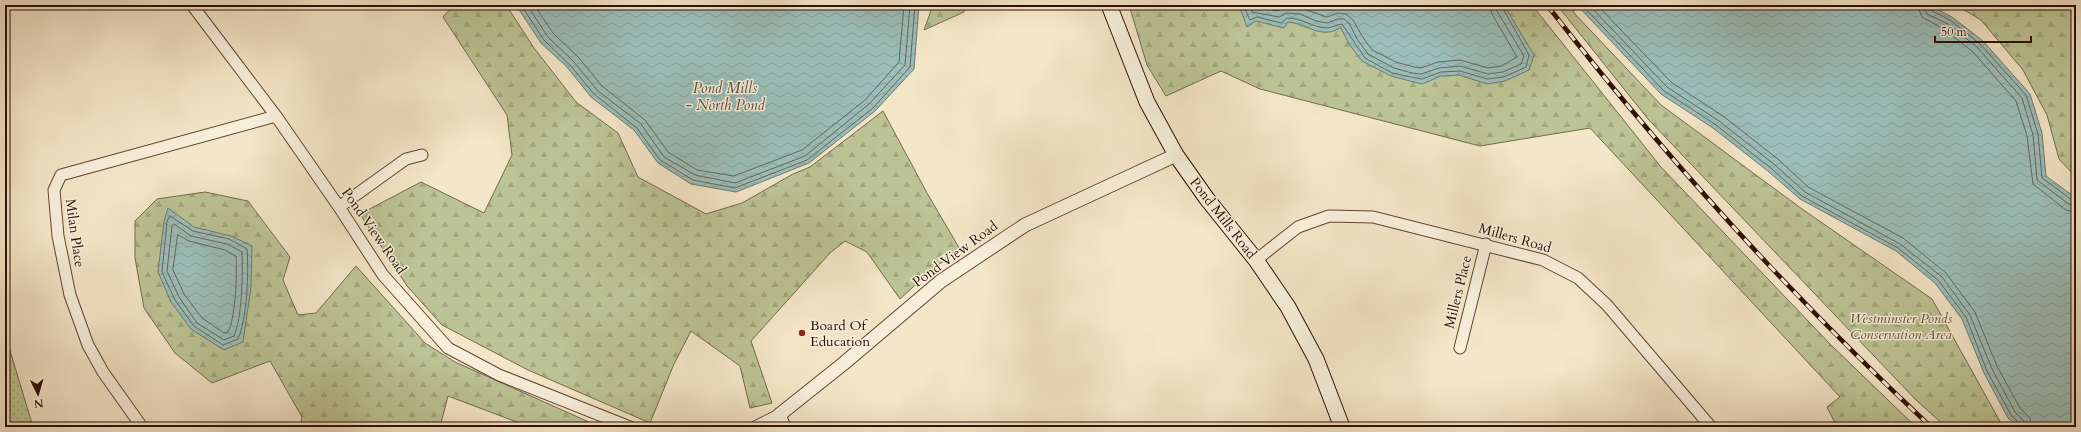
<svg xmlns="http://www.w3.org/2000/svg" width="2081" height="432" font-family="Cardo,serif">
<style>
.grass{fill:url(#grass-dots);stroke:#746a4c}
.forest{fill:url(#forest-firs);stroke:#746a4c}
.water{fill:url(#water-waves);stroke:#6f7971}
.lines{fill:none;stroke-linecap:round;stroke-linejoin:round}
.shore{stroke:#64675f;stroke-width:1}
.minor-casing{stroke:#5e4535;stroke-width:13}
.tertiary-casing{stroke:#5e4535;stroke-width:15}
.secondary-casing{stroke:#2c0f04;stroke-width:17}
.minor{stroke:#f8efdb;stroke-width:11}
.tertiary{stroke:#f8efdb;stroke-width:13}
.secondary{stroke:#f8efdb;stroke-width:15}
.rail-casing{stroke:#2c0f04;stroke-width:4.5}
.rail{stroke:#f8efdb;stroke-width:3;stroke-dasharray:9;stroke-linecap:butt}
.poi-dot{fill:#8f2418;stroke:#f8efdb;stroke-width:1.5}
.labels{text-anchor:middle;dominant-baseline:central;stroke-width:3;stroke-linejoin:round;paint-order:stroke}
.street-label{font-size:14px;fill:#2c0f04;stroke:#f8efdb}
.park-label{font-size:14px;font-style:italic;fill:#5e4e37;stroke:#f8efdb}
.poi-label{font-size:14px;fill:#2c0f04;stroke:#f8efdb;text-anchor:start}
.water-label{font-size:15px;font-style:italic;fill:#534d44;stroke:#f8efdb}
</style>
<defs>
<pattern id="grass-dots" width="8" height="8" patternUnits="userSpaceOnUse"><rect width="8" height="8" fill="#bcc495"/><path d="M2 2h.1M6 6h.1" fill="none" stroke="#a2a77f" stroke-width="1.8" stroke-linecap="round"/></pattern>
<pattern id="forest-firs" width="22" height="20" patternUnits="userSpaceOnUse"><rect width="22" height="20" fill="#bcc495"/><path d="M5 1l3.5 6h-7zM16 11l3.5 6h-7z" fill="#a2a77f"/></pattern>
<pattern id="water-waves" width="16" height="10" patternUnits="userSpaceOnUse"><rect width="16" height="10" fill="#9cbfba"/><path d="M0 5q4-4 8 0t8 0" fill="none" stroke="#87a39e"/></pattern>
</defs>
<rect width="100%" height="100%" fill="#f4e6c8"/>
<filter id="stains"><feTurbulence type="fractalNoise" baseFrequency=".005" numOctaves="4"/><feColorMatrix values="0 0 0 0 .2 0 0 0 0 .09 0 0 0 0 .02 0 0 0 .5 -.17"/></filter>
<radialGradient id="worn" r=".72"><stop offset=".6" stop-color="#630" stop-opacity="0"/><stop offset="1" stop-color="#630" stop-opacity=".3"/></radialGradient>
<!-- grass -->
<path class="grass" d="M 5,334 L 33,427 L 5,427 Z"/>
<!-- forest -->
<path class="forest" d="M 454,5 L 506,5 L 534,48 L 576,102 L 618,133 L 638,177 L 706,214 L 742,203 L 793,174 L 810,167 L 883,111 L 927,193 L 961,251 L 936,266 L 900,299 L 867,252 L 845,241 L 830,253 L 751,341 L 772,403 L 750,408 L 740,366 L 691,331 L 674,364 L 650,423 L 528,370 L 442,325 L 407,286 L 360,214 L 421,182 L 484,213 L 512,155 L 507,115 L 443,17 Z
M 933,5 L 967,5 L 964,12 L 924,30 Z
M 1129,5 L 1532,5 L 1661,167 L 1831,345 L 1916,427 L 1837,427 L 1827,407 L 1840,397 L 1590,128 L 1480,146 L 1260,89 L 1221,71 L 1166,96 L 1147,65 Z
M 1557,5 L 1571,5 L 1574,13 L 1661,105 L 1802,209 L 1932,299 L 2003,427 L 1946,427 L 1916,400 L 1648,119 Z
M 1956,5 L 2076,5 L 2076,177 L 2059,159 L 2047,115 L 2023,70 L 1981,20 Z
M 205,192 L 248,201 L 290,257 L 283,280 L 298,315 L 316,313 L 356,266 L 425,343 L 455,362 L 600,427 L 530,427 L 448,396 L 440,427 L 300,427 L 302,417 L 270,361 L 212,383 L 175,353 L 144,308 L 135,258 L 135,221 L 157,199 Z"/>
<!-- water -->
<path class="water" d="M 516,5 L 919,5 L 914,69 L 875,111 L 809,163 L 736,192 L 691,184 L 658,163 L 634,130 L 591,97 L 567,67 L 541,43 Z
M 1239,5 L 1504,5 L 1534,55 L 1529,70 L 1505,81 L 1487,84 L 1459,75 L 1441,76 L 1422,84 L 1410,81 L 1391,76 L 1362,61 L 1349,44 L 1341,28 C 1337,29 1332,32 1329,32 C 1316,34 1302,23 1288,22 L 1284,28 L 1256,21 L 1247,27 Z
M 1577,5 L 1929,5 L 1952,17 L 1983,41 L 2030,94 L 2042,133 L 2046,176 L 2076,198 L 2076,427 L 2018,427 L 2008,418 L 1984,373 L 1962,319 L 1935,283 L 1896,251 L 1800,199 L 1769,172 L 1713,128 L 1661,94 Z
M 168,208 L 194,227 L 231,236 L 252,246 L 251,287 L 243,342 L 224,350 L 191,329 L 171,302 L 158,272 L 164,221 Z"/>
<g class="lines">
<!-- shore -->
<path class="shore" d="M 521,5 L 544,40 L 570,65 L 594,94 L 637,128 L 660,160 L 693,180 L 735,188 L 807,160 L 873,108 L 910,67 L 915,5
M 527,5 L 548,37 L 573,61 L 598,91 L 641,124 L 664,157 L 695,175 L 735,183 L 805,156 L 869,104 L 905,65 L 910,5
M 534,5 L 553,33 L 578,57 L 602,86 L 645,120 L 668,152 L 697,170 L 734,176 L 802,150 L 865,100 L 899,62 L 904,5
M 1243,5 L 1250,20 L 1257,17 L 1281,23 L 1287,18 C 1303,18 1313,28 1327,28 C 1332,28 1337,24 1342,24 L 1365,58 L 1392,73 L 1411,77 L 1422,79 L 1441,72 L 1460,71 L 1487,79 L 1504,77 L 1526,67 L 1529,55 L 1501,5
M 1249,5 L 1252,12 L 1279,17 L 1287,13 L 1300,14 L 1316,21 L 1327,23 L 1338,19 L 1344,19 L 1349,23 L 1357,39 L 1368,54 L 1394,68 L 1412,73 L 1421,74 L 1439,68 L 1460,66 L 1488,74 L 1503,72 L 1521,64 L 1524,56 L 1497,11 L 1496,5
M 1255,5 L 1277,11 L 1286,7 L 1301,8 L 1327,17 L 1338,13 L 1346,14 L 1353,20 L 1362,36 L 1372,50 L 1396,62 L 1414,67 L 1421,68 L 1438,62 L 1460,60 L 1488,68 L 1501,66 L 1517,57 L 1492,14 L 1490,5
M 1582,5 L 1664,91 L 1716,125 L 1772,169 L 1802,196 L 1898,248 L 1938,280 L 1966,317 L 1987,371 L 2011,415 L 2019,423 L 2020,427
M 1589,5 L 1667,87 L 1719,121 L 1775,165 L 1805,192 L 1900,244 L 1942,277 L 1970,315 L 1992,369 L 2015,412 L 2024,421 L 2026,427
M 1597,5 L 1671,82 L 1723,116 L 1779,160 L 1808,187 L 1903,238 L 1946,273 L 1975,312 L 1997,366 L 2020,408 L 2030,418 L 2032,427
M 1917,5 L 1922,17 L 1944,29 L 1973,52 L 2016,101 L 2027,136 L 2033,184 L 2066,210 L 2076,212
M 1923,5 L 1927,14 L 1948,24 L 1977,47 L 2022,98 L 2033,135 L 2037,180 L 2070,205 L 2076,206
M 1928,5 L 1930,10 L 1950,20 L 1980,44 L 2026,95 L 2038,134 L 2042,178 L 2072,200 L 2076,201
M 170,216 L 193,231 L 229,239 L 247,249 C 249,272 247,319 238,339 L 223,345 L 194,326 L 175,300 L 162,272 L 167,222 Z
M 174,224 L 191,236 L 227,244 L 242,252 C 243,272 242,319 234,336 L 224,340 L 197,323 L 179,297 L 167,271 L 172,226 Z
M 178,235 L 189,241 L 225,250 L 236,256 C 237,274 236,316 228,332 L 224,333 L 202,318 L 184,294 L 173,270 Z"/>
<!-- minor casing -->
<g class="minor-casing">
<path id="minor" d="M 192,5 L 276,116 L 339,207 L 383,275 L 448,348 L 499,375 L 630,427
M 339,207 L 406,159 L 422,155
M 1256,260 L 1298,227 L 1329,216 L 1373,217 L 1543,260 L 1578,278 L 1607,305 L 1711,427
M 1460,348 L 1486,244
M 142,427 L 103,372 L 88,345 L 70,295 L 58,236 L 54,190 L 61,175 L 276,116
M 755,427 L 779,415"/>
</g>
<!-- tertiary casing -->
<g class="tertiary-casing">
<path id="tertiary" d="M 784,427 L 779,415 L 843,364 L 941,281 L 1025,225 L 1176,155"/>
</g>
<!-- secondary casing -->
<g class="secondary-casing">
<path id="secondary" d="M 1109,5 L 1147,102 L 1176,155 L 1207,199 L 1256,260 L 1288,307 L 1316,359 L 1342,427"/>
</g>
<!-- minor -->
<use href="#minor" class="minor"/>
<!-- tertiary -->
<use href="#tertiary" class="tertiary"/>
<!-- secondary -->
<use href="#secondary" class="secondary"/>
<!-- rail casing -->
<g class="rail-casing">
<path id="rail" d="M 1547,5 C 1664,156 1792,297 1931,427"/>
</g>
<!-- rail -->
<use href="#rail" class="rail"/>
</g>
<!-- markers -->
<circle class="poi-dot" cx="802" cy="333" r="4"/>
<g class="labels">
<!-- street labels -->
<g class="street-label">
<text transform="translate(1223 218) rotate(52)">Pond Mills Road</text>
<text transform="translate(374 231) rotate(55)">Pond View Road</text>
<text transform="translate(75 233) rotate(82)">Milan Place</text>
<text transform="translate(1515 238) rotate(16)">Millers Road</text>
<text transform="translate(955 254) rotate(-36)">Pond View Road</text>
<text transform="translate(1458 292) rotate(-76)">Millers Place</text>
</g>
<!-- park labels -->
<g class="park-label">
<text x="1901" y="318">Westminster Ponds<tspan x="1901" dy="16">Conservation Area</tspan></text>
</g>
<!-- poi labels -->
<g class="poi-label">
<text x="810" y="325">Board Of<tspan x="810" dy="16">Education</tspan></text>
</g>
<!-- water labels -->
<g class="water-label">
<text x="725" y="88">Pond Mills<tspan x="725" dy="17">- North Pond</tspan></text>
</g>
</g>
<!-- margin -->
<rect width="2081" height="432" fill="none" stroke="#f4e6c8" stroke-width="20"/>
<rect x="6" y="6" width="2069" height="420" fill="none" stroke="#2c0f04" stroke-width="2"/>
<rect x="10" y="10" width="2061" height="412" fill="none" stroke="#2c0f04"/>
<!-- north arrow -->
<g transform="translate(38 394) rotate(175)" stroke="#f8efdb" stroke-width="3" paint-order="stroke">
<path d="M0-3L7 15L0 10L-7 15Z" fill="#2c0f04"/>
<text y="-6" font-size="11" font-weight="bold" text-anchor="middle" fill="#2c0f04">N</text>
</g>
<!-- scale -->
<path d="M1935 36v6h96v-6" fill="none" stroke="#2c0f04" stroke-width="2"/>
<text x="1941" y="36" font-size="12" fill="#2c0f04" stroke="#f8efdb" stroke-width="3" paint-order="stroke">50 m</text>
<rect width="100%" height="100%" filter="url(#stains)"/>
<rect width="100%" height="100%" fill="url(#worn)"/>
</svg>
